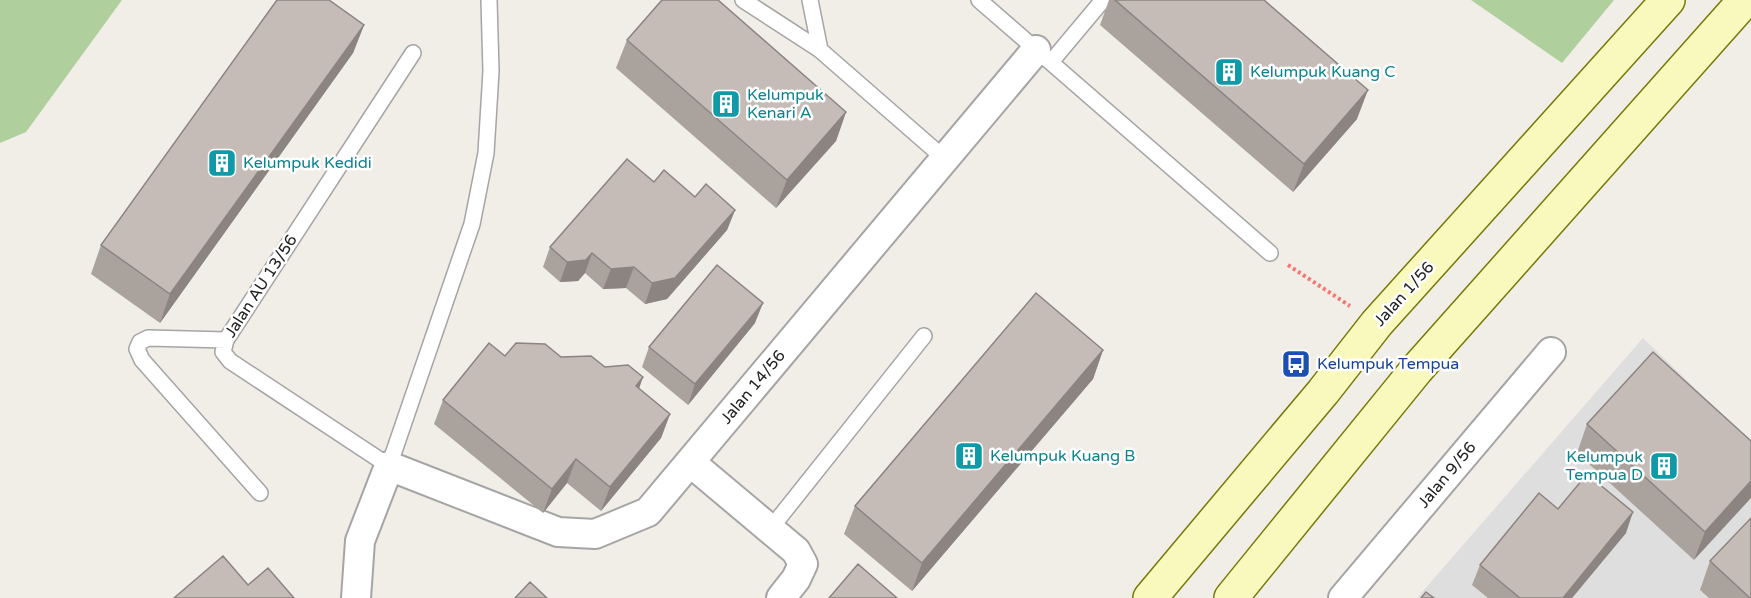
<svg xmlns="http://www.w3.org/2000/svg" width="1751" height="598" font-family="'Varela Round',sans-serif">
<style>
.residential{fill:#dfdede}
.forest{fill:#afd09c}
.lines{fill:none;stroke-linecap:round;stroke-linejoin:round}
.service-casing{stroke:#a5a5a5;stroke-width:18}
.minor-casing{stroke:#a5a5a5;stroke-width:32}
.secondary-casing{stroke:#757a06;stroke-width:36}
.path{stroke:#f97570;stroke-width:4;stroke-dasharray:3 3;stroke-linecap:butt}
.service{stroke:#fff;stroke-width:15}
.minor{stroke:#fff;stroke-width:28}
.secondary{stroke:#f9f8bd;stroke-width:33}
.wall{fill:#aaa29d}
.shaded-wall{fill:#8b8480}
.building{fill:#c6bcb7;stroke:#8b8480;stroke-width:1.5}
.labels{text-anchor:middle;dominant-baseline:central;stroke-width:5;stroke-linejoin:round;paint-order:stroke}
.culture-label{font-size:16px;fill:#0d838f;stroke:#fff;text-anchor:start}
.street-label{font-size:16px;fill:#212121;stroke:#fff}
.transit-label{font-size:16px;fill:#164399;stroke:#fff;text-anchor:start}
</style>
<rect width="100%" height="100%" fill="#f1ede7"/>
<!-- residential -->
<path class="residential" d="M 1643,338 L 1751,442 L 1751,598 L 1417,598 Z"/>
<!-- forest -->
<path class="forest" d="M 0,0 L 122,0 L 26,132 L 0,143 Z
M 1471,0 L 1614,0 L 1562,63 Z"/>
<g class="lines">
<!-- service casing -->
<g class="service-casing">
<path id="service" d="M 743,0 L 820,50
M 810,0 L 820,50 L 945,159
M 979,0 L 1270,253
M 413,53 L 226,340 L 223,352 L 230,361 L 389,466 L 472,224 L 486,153 L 491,71 L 489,0
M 1051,62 L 1103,0
M 226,340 L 148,338 L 140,342 L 137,349 L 142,360 L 260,493
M 771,528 L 924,336"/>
</g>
<!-- minor casing -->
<g class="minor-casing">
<path id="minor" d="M 690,462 L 796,551 L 803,564 L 796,579 L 781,598
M 356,598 L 360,541 L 389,466 L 558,532 L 595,534 L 648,512 L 1036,50
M 1343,598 L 1551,352"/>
</g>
<!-- secondary casing -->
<g class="secondary-casing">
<path id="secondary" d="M 1150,598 L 1323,392 L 1377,323 L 1668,0
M 1231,598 L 1417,369 L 1745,0"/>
</g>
<!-- path -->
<path class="path" d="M 1288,265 L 1350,306"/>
<!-- service -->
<use href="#service" class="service"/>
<!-- minor -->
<use href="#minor" class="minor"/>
<!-- secondary -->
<use href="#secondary" class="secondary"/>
</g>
<!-- wall -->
<path class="wall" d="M 1109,0 L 1264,0 L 1357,119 L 1293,192 L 1100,25 Z
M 364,25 L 353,53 L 160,323 L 91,274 L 101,245 Z
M 627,40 L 846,112 L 836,141 L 776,208 L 616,68 Z
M 654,182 L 695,197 L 735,210 L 727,230 L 667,299 L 645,304 L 626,288 L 603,289 L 585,273 L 578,281 L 560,282 L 543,267 L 550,247 Z
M 755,323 L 688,405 L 642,367 L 649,347 Z
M 1103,350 L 1093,379 L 912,591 L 844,534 L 855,506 Z
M 505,356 L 561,357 L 605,367 L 639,388 L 670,414 L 661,438 L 601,511 L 567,483 L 543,513 L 434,424 L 443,400 Z
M 1587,424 L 1751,441 L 1694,560 L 1577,453 Z
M 1558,509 L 1626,533 L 1572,598 L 1488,598 L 1472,585 L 1480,565 Z
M 1710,561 L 1751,598 L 1709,598 L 1700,590 Z"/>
<!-- shaded-wall -->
<path class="shaded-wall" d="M 364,25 L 353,53 L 160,323 L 170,294 Z
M 1368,90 L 1357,119 L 1293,192 L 1304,164 Z
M 846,112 L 836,141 L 776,208 L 787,180 Z
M 735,210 L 727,230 L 667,299 L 645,304 L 652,283 Z
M 592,253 L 585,273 L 578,281 L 560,282 L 567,262 Z
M 634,267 L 626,288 L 603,289 L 611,269 Z
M 763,303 L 755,323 L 688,405 L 695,384 Z
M 1103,350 L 1093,379 L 912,591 L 922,563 Z
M 643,377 L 635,401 L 636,386 Z
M 670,414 L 661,438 L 601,511 L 610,487 Z
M 576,459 L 567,483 L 543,513 L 552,489 Z
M 1751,481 L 1751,498 L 1694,560 L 1705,532 Z
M 1633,512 L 1626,533 L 1572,598 L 1563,598 Z"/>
<!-- building -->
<path class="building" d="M 277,0 L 329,0 L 364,25 L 170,294 L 101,245 Z
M 662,0 L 718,0 L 846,112 L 787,180 L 627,40 Z
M 1115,0 L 1264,0 L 1368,90 L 1304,164 Z
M 627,159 L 654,182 L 664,170 L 695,197 L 706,184 L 735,210 L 675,278 L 652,283 L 634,267 L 611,269 L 592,253 L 586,260 L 567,262 L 550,247 Z
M 717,265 L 763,303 L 695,384 L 649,347 Z
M 1036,293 L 1103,350 L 922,563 L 855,506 Z
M 489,343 L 505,356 L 516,343 L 545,344 L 561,357 L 591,356 L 605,367 L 628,365 L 643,377 L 636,386 L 670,414 L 610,487 L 576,459 L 552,489 L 443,400 Z
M 1653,352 L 1751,441 L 1751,481 L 1705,532 L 1587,424 Z
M 1587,474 L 1633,512 L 1563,598 L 1520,598 L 1480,565 L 1539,493 L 1558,509 Z
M 1751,518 L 1751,598 L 1750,598 L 1710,561 Z
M 223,556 L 248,585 L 268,568 L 294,598 L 174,598 Z
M 858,564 L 897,598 L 829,598 Z
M 530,582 L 547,598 L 515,598 Z
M 1426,592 L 1434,598 L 1421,598 Z"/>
<!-- icons -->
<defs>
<g id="building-square" transform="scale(1.5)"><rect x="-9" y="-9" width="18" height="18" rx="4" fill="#0f9aa8" stroke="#fff"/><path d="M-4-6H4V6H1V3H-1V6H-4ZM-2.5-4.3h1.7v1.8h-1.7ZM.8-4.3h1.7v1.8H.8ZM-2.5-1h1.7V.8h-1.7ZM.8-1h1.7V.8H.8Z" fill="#fff"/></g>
<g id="bus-square" transform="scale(1.5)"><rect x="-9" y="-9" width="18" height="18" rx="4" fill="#1a4fb4" stroke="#fff"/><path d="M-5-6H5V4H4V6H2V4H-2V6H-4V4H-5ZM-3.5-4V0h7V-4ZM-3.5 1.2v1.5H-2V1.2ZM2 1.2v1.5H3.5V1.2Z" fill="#fff"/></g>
</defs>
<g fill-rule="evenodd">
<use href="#building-square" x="1229" y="72"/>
<use href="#building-square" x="726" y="104"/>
<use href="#building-square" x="222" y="163"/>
<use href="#bus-square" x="1296" y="364"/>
<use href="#building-square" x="969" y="456"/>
<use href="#building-square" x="1664" y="466"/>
</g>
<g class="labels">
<!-- culture labels -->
<g class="culture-label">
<text x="1250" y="72">Kelumpuk Kuang C</text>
<text x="747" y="95">Kelumpuk<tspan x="747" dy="18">Kenari A</tspan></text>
<text x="243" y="163">Kelumpuk Kedidi</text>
<text x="990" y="456">Kelumpuk Kuang B</text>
<text x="1643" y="457" text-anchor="end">Kelumpuk<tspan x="1643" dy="18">Tempua D</tspan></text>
</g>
<!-- street labels -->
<g class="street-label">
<text transform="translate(261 286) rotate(-57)">Jalan AU 13/56</text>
<text transform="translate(1404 294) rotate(-48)">Jalan 1/56</text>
<text transform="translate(753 387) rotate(-50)">Jalan 14/56</text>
<text transform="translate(1447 475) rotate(-50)">Jalan 9/56</text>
</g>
<!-- transit labels -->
<g class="transit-label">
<text x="1317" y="364">Kelumpuk Tempua</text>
</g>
</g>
</svg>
